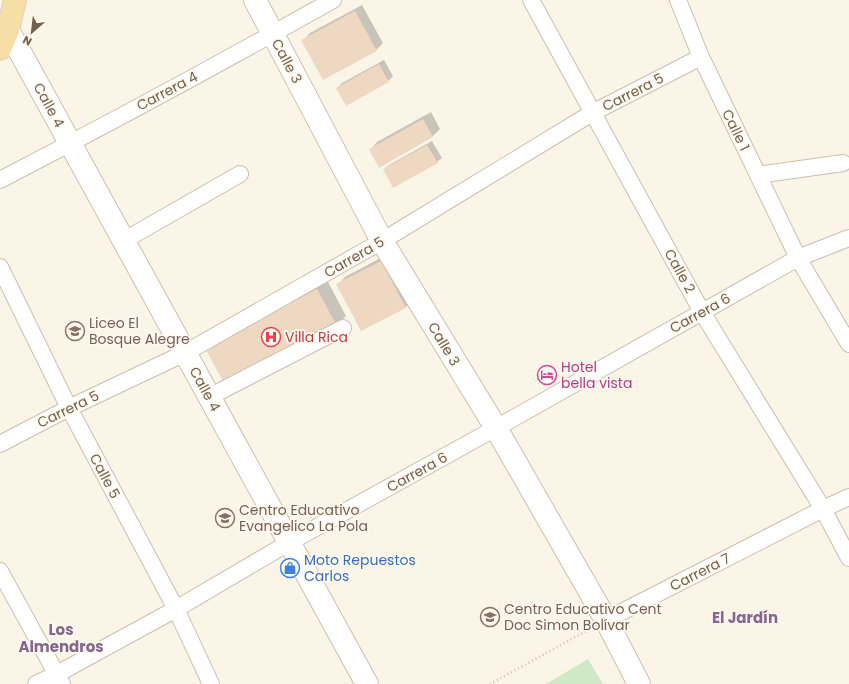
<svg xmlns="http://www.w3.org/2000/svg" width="849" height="684" font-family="Poppins,sans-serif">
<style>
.green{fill:#d1e8c7}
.shadow{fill:#0003}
.building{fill:#efd8c1}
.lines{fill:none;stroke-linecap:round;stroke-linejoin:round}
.street-casing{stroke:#ccbeae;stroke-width:18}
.secondary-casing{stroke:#cfbfac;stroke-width:24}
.primary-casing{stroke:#d8d2cd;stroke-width:24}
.path{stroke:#d4bba4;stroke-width:2.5;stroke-dasharray:1 3;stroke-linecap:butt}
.street{stroke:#fff;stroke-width:16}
.secondary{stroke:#fff;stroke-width:22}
.primary{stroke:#f5dfa5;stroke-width:22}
.labels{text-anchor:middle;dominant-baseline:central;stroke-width:3.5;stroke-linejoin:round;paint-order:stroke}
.street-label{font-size:14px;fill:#735f4d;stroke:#fef9ee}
.education-label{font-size:14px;fill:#785e54;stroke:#fef9ee;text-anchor:start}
.health-label{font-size:14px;fill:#be3a42;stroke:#fef9ee;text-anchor:start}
.hotel-label{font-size:14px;fill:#b23c85;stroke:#fef9ee;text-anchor:start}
.shop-label{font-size:14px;fill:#366cbe;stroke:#fef9ee;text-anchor:start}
.neighbourhood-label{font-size:15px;font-weight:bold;fill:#86668f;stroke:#fef9ee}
</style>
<rect width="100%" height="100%" fill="#fbf5e8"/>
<!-- green -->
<path class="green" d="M 588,659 L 603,684 L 546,684 Z"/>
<!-- shadow -->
<path class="shadow" d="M 362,5 L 383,43 L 376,50 L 303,40 L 310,33 Z
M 384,60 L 393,76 L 388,81 L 337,88 L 342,83 Z
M 431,112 L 440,129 L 433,136 L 379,166 L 370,150 L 377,142 Z
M 432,141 L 442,158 L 437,162 L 384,169 L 389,165 Z
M 388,254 L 413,300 L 406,307 L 338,285 L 345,277 Z
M 327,280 L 346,316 L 336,325 L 207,348 Z"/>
<!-- building -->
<path class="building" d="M 355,11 L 377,51 L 323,80 L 301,40 Z
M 379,64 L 389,82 L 346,106 L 336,88 Z
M 423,119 L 433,137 L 379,168 L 369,149 Z
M 427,145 L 438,163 L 393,188 L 383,169 Z
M 381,261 L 406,308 L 361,331 L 336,284 Z
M 317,289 L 337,326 L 225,385 L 205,348 Z"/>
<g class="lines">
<!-- street casing -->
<g class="street-casing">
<path id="street" d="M 531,0 L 702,312 L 823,509 L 849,558
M 678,0 L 701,57 L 798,258 L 849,344
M 758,175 L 843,163
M 0,180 C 112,122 223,62 333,0
M 123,241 L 240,174
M 0,267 L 69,408 L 176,609 L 211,684
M 209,397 L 343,328
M 0,444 L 69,408 L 185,353 L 382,241 L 592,113 L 701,57
M 0,571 L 62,684
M 606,620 L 823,509 L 849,497
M 36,684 L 57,674 L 176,609 L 290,542 L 496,428 L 798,258 L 849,238"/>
</g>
<!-- secondary casing -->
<g class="secondary-casing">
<path id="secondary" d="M 255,0 L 382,241 L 496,428 L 606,620 L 639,684
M 8,30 L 367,684"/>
</g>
<!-- primary casing -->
<g class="primary-casing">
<path id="primary" d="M 0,49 L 8,30 L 15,0"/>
</g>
<!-- path -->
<path class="path" d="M 490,684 L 590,629"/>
<!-- street -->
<use href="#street" class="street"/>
<!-- secondary -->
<use href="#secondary" class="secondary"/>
<!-- primary -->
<use href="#primary" class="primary"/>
</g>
<!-- icons -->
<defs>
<g id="school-ring" transform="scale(1)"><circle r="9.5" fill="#fef9ee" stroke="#8d6e63" stroke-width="1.5"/><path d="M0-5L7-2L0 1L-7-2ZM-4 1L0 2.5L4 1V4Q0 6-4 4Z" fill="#8d6e63"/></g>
<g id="hospital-ring" transform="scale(1)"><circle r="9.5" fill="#fef9ee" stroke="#e0444e" stroke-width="1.5"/><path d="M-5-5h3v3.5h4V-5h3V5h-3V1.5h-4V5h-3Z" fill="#e0444e"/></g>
<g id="hotel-ring" transform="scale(1)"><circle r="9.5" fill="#fef9ee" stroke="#d1479c" stroke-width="1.5"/><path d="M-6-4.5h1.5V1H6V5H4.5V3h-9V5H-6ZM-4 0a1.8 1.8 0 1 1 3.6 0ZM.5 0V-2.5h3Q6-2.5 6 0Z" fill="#d1479c"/></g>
<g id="shop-ring" transform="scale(1)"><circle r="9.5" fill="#fef9ee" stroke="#3f7fe0" stroke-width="1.5"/><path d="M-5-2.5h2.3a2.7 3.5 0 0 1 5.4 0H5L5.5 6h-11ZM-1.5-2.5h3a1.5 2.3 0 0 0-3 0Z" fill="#3f7fe0"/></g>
</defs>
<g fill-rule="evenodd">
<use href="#school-ring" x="75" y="331"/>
<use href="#hospital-ring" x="271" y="337"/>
<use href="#hotel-ring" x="547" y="375"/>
<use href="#school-ring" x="225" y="518"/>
<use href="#shop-ring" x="290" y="568"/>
<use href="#school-ring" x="490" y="617"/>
</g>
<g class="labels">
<!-- street labels -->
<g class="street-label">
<text transform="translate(287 61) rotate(62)">Calle 3</text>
<text transform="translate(167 91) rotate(-28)">Carrera 4</text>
<text transform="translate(633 92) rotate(-27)">Carrera 5</text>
<text transform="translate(49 105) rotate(61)">Calle 4</text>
<text transform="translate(736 130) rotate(64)">Calle 1</text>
<text transform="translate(354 257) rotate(-30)">Carrera 5</text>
<text transform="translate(680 271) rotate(61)">Calle 2</text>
<text transform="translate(700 313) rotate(-29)">Carrera 6</text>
<text transform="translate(444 344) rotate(59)">Calle 3</text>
<text transform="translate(205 389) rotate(61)">Calle 4</text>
<text transform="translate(68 409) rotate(-26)">Carrera 5</text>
<text transform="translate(417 472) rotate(-29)">Carrera 6</text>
<text transform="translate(105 476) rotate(62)">Calle 5</text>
<text transform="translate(700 572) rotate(-27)">Carrera 7</text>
</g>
<!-- education labels -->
<g class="education-label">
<text x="89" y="323">Liceo El<tspan x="89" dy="16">Bosque Alegre</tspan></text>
<text x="239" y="510">Centro Educativo<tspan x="239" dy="16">Evangelico La Pola</tspan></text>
<text x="504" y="609">Centro Educativo Cent<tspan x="504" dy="16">Doc Simon Bolívar</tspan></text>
</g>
<!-- health labels -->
<g class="health-label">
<text x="285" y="337">Villa Rica</text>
</g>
<!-- hotel labels -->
<g class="hotel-label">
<text x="561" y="367">Hotel<tspan x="561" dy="16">bella vista</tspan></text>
</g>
<!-- shop labels -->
<g class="shop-label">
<text x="304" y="560">Moto Repuestos<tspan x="304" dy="16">Carlos</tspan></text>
</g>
<!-- neighbourhood labels -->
<g class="neighbourhood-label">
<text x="745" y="617">El Jardín</text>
<text x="61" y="629">Los<tspan x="61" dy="17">Almendros</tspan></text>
</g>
</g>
<!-- north arrow -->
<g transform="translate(32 32) rotate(208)" stroke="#fef9ee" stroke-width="3" paint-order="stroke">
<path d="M0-3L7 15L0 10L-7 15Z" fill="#735f4d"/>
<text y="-6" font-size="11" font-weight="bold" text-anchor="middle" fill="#735f4d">N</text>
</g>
</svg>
